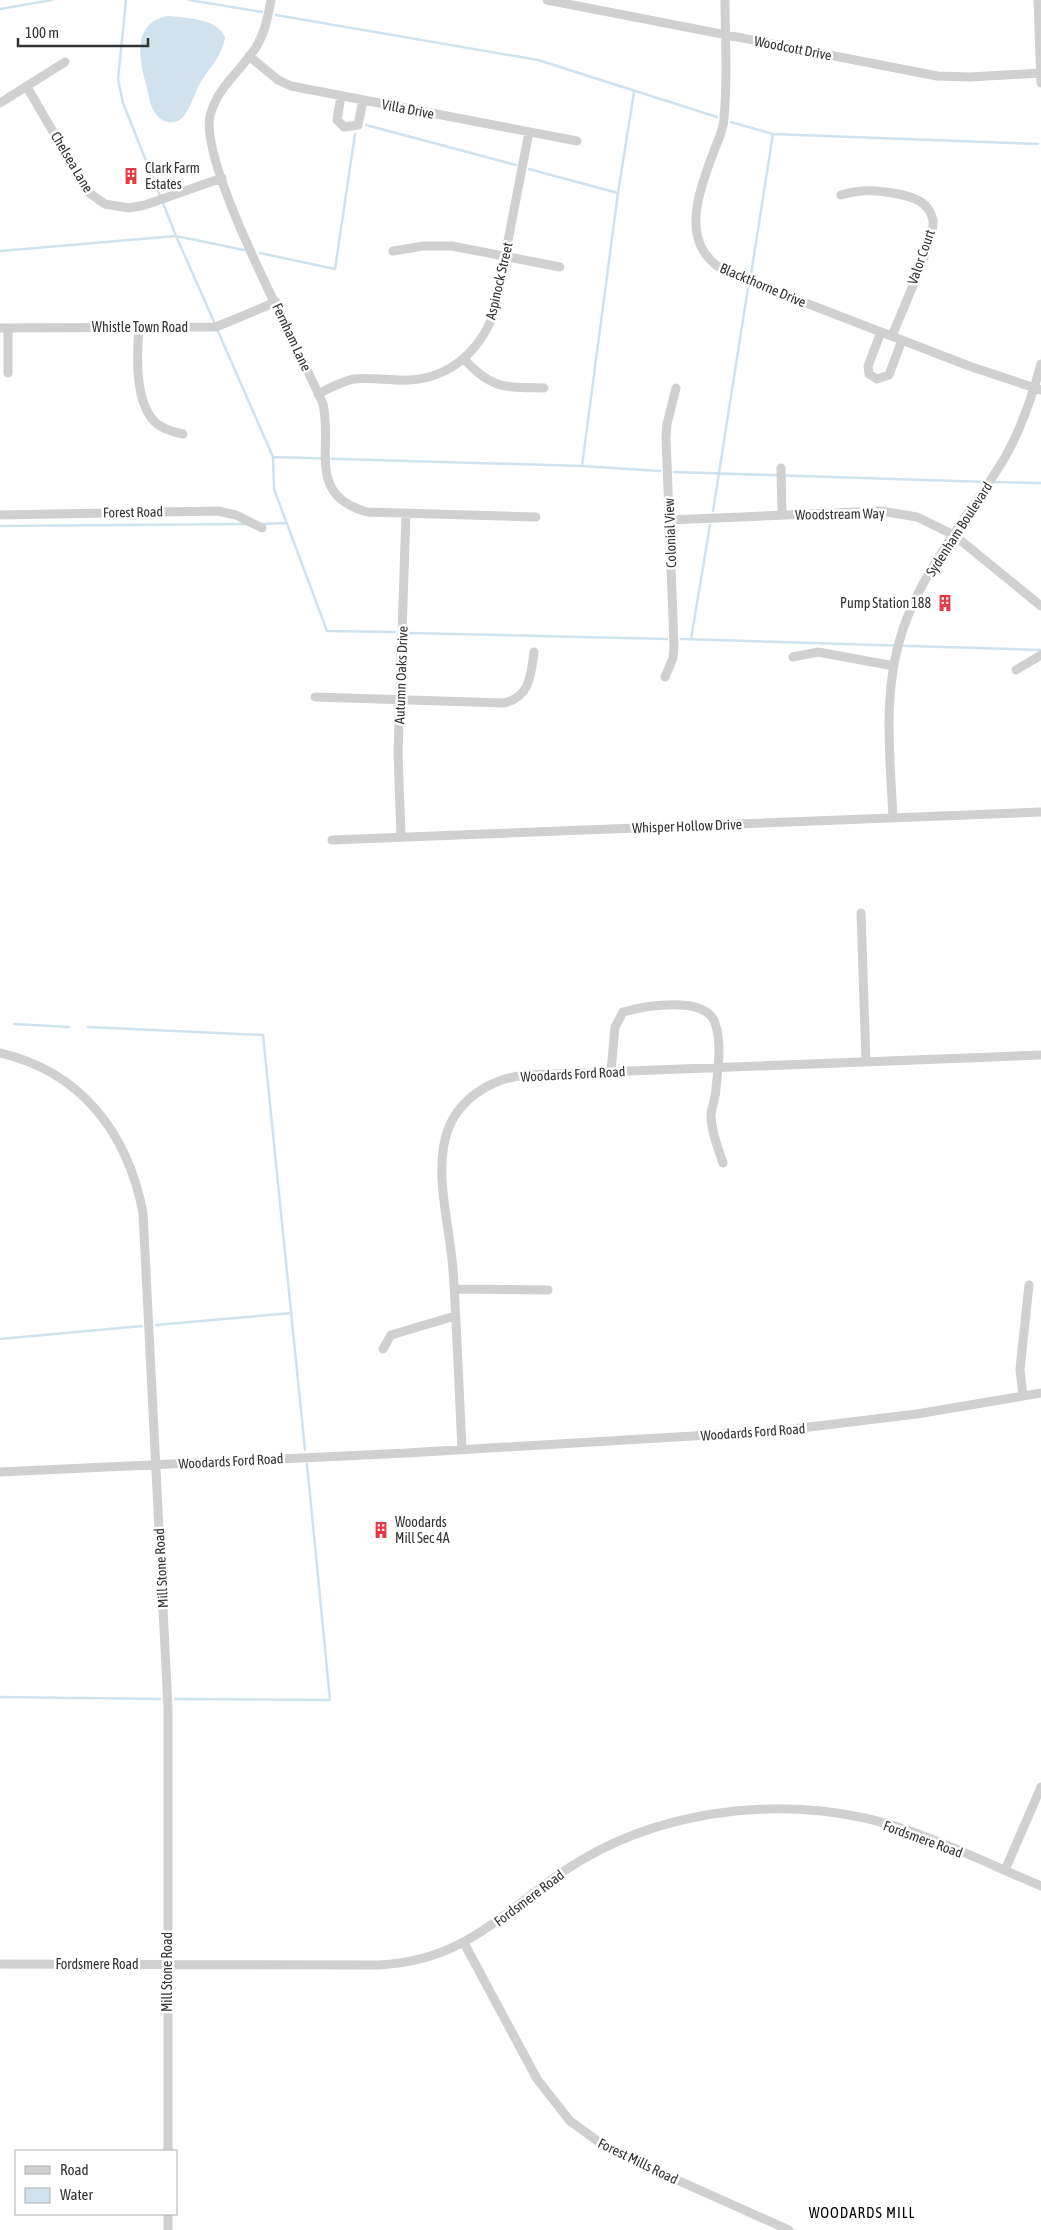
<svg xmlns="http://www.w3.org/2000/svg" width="1041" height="2230" font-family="'Asap Condensed',sans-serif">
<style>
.water{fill:#cfe2ee}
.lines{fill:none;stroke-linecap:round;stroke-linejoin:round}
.stream{stroke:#cfe2ee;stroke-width:2.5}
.street{stroke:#d0d0d0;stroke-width:9}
.labels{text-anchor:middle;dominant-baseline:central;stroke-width:5;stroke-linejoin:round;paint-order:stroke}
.street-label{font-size:14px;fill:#333;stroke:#fff}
.poi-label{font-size:14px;fill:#333;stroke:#fff;text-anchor:start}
.neighbourhood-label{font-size:15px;letter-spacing:1px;fill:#000;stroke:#fff}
</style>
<rect width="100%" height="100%" fill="#fff"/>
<!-- water -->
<path class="water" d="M 168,16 C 186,18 217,18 225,37 C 223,56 207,70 198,87 C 194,96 189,111 182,118 C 174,126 161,122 156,114 C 150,107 149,97 147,88 C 140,61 130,23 168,16 Z"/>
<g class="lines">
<!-- stream -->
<path class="stream" d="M 126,0 L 118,79 L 123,103 L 176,236 L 215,324
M 189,0 L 262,12
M 0,9 L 52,0
M 276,15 L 538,60 L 717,117
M 731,122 L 773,134 L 1038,144
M 366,125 L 516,165
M 529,169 L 618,193
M 0,251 L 176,236 L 244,250
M 260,253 L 335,269 L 355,134
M 751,274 L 773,134
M 217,329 L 273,457 L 274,489 L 327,631 L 395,632
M 273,457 L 582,466 L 660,471
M 582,466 L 618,193 L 634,92
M 674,472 L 987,482
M 993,482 L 1041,483
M 713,511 L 748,288
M 261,524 L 286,523
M 0,526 L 246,524
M 409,633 L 667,639
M 681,639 L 1041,650
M 691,639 L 710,525
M 14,1024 L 69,1027
M 88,1027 L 263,1035 L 305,1450
M 156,1325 L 292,1313
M 0,1339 L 142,1326
M 0,1697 L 160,1699
M 175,1699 L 330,1700 L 307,1464"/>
<!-- street -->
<path class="street" d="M 271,0 C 268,16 265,33 256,47 C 241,71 217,87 210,116 C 199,166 299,348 323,404 C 333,448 306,495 367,512 L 536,517
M 547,0 L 937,76 L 970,77 L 1041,73
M 725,0 C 725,39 728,79 724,118 C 724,129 718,140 714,151 C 698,194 676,249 731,274 L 969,366 L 1041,390
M 1038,0 L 1041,83
M 249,56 L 278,80 L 291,86 L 577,141
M 27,87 L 88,192 L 105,204 L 129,208 L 145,205 L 222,178
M 341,96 L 337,120 L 344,127 L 358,125 L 363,100
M 0,103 L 65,62
M 841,195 C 862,189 877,190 898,194 C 914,197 929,202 933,220 C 936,237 900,315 892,336
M 393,251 L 423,246 L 452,246 L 560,267
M 139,327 C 137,354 134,401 155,422 C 162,429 173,432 183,434
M 0,328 L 216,327 L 276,302
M 8,328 L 8,373
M 881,332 L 868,366 L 869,374 L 877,379 L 889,375 L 902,340
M 464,359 C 492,390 505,387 544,388
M 318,394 C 330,388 342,381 354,379 C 372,377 391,381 409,380 C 451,378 480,350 494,313 L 529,132
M 781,468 L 782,515
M 0,515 L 218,511 L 236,515 L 262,528
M 669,520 L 881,511 L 917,517 L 954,535 L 1041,606
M 793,657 L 818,652 L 894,666
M 1016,670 L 1041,655
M 665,677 L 673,658 L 674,646 L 666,437 L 667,424 L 676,388
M 315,697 L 504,703 C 530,697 531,675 534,652
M 893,818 C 890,755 882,690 903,629 C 924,567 970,515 1004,459 C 1021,430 1032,397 1041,364
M 401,837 L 398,753 L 406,513
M 332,840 L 1041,812
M 861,913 L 866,1062
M 0,1053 C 82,1072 128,1134 143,1213 L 168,1708 L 168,2151
M 611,1072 L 615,1027 L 623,1012 C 644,1006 706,995 715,1023 C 722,1042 718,1069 716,1088 C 716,1097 712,1106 711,1115 C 711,1131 718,1148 723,1163
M 454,1289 L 548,1290
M 383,1349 L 391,1335 L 455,1316
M 1023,1396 L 1020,1369 L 1029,1285
M 462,1449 C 459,1389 457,1330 453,1270 C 450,1226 432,1168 449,1127 C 462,1096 495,1077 528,1075 L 1041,1055
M 0,1472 L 407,1453 L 776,1431 L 917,1414 L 1041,1393
M 1005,1870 L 1041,1787
M 464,1943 L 537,2079 L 570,2121 L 610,2150 L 789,2230
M 0,1964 L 379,1965 C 465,1961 501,1913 567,1869 C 654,1812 764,1797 865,1818 C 926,1832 984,1862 1041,1886
M 168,2214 L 168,2230"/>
</g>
<!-- icons -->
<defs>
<g id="building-bare" transform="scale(1.35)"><path d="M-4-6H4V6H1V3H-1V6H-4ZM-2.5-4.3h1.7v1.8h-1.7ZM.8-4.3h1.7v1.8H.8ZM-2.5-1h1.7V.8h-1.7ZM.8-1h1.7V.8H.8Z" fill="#e63946" stroke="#fff" stroke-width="2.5" paint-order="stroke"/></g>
</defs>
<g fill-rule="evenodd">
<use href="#building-bare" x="131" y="176"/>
<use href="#building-bare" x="945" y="603"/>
<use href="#building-bare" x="381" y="1530"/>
</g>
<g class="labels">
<!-- street labels -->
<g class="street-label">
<text transform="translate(793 48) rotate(11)">Woodcott Drive</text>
<text transform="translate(408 109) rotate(11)">Villa Drive</text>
<text transform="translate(72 162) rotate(59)">Chelsea Lane</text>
<text transform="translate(921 257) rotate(-71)">Valor Court</text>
<text transform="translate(499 281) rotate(-77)">Aspinock Street</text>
<text transform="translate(763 285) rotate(23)">Blackthorne Drive</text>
<text x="140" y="327">Whistle Town Road</text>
<text transform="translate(292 337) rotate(65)">Fernham Lane</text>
<text transform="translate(133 512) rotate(-1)">Forest Road</text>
<text transform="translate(840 514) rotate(-1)">Woodstream Way</text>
<text transform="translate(959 529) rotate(-57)">Sydenham Boulevard</text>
<text transform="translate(670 533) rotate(-92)">Colonial View</text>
<text transform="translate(401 675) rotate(-88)">Autumn Oaks Drive</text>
<text transform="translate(687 826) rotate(-2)">Whisper Hollow Drive</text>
<text transform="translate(573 1074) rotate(-3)">Woodards Ford Road</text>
<text transform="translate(753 1432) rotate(-4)">Woodards Ford Road</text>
<text transform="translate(231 1461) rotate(-3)">Woodards Ford Road</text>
<text transform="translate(161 1568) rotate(-93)">Mill Stone Road</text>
<text transform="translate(923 1839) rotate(20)">Fordsmere Road</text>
<text transform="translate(529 1898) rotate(-37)">Fordsmere Road</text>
<text x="97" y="1964">Fordsmere Road</text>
<text transform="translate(167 1972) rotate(-90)">Mill Stone Road</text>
<text transform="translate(638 2161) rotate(26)">Forest Mills Road</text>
</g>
<!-- poi labels -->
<g class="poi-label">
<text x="145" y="168">Clark Farm<tspan x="145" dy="16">Estates</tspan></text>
<text x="931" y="603" text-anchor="end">Pump Station 188</text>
<text x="395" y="1522">Woodards<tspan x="395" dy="16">Mill Sec 4A</tspan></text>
</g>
<!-- neighbourhood labels -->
<g class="neighbourhood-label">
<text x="862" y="2212">WOODARDS MILL</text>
</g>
</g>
<!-- legend -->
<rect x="15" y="2150" width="162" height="65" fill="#ffffff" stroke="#adadad"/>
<rect x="25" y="2166" width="25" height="8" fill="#d0d0d0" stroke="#adadad"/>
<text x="60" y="2175" font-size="15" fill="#333333">Road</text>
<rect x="25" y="2188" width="25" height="15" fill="#cfe2ee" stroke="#adadad"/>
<text x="60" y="2200" font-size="15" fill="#333333">Water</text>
<!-- scale -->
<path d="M18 38v8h130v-8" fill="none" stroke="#333333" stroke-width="2.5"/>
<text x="25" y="38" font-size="15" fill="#333333" stroke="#ffffff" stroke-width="4" paint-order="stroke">100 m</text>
</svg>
